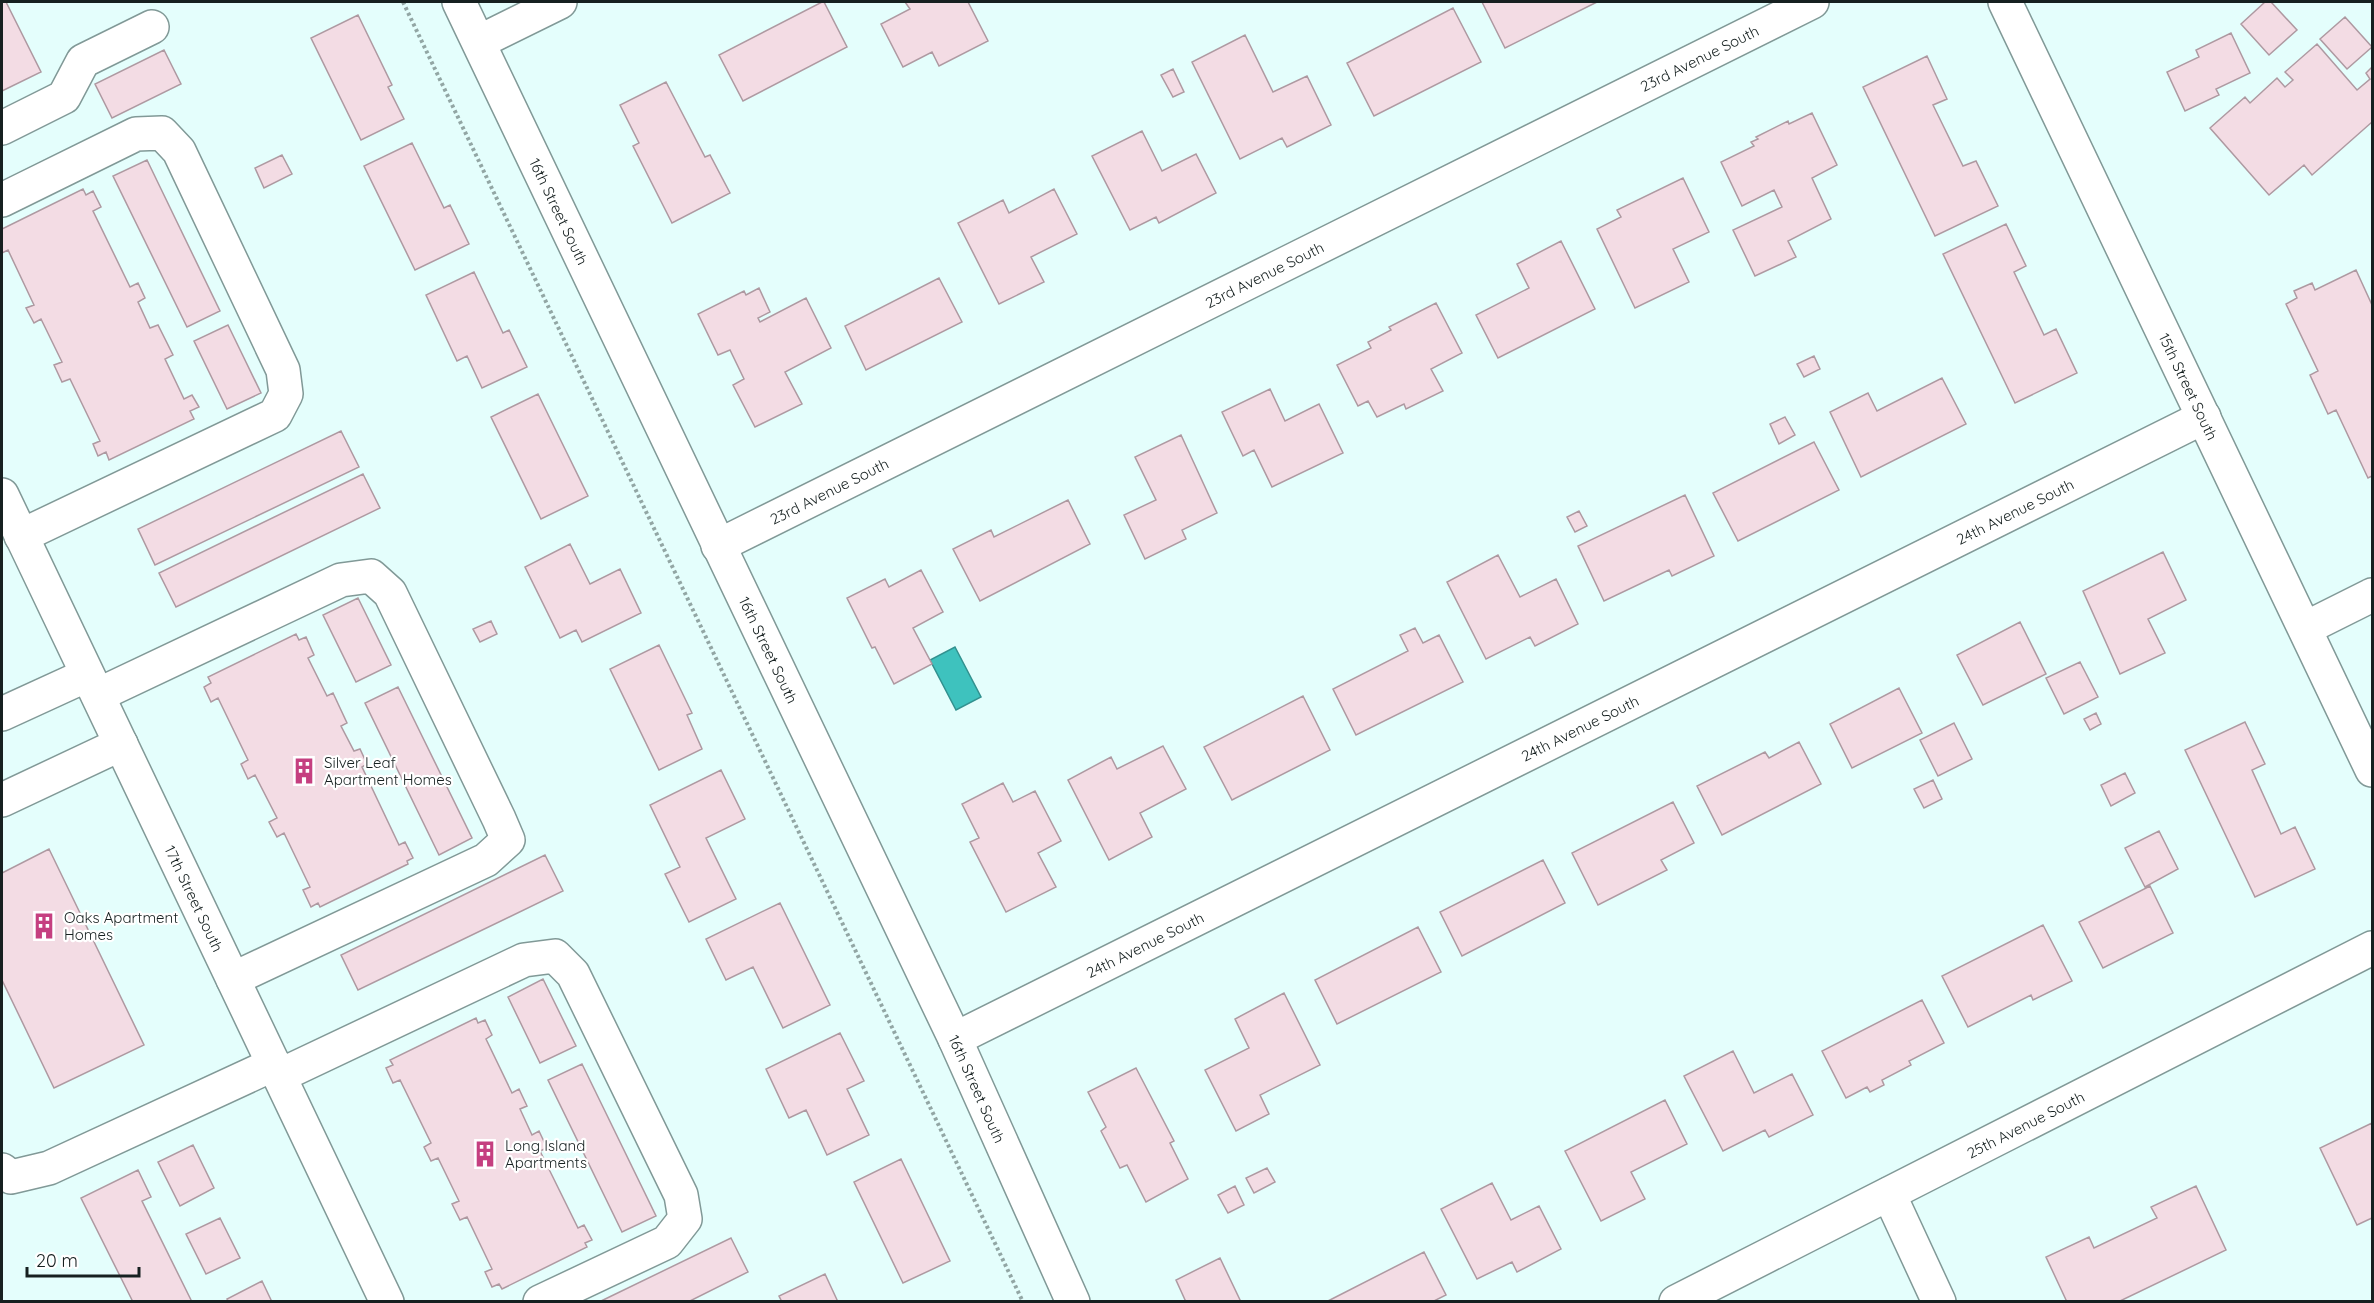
<svg xmlns="http://www.w3.org/2000/svg" width="2374" height="1303" font-family="Quicksand,sans-serif">
<style>
.water{fill:#3ec2be;stroke:#32918f;stroke-width:1.5}
.building{fill:#f3dce4;stroke:#ae99a1;stroke-width:1.5}
.lines{fill:none;stroke-linecap:round;stroke-linejoin:round}
.minor-casing{stroke:#819997;stroke-width:36}
.path{stroke:#92a6a4;stroke-width:4;stroke-dasharray:3 3;stroke-linecap:butt}
.minor{stroke:#fff;stroke-width:33}
.labels{text-anchor:middle;dominant-baseline:central;stroke-width:4.5;stroke-linejoin:round;paint-order:stroke}
.street-label{font-size:15px;fill:#162020;stroke:#fff}
.poi-label{font-size:15px;fill:#162020;stroke:#fff;text-anchor:start}
</style>
<rect width="100%" height="100%" fill="#e4fefc"/>
<!-- water -->
<path class="water" d="M 955,647 L 981,697 L 956,710 L 930,660 Z"/>
<!-- building -->
<path class="building" d="M 2,2 L 6,2 L 41,72 L 2,91 Z
M 822,2 L 824,2 L 847,47 L 743,101 L 719,55 Z
M 905,2 L 968,2 L 988,41 L 939,66 L 932,52 L 903,67 L 881,24 L 910,9 Z
M 1482,2 L 1597,2 L 1505,48 Z
M 2265,2 L 2271,2 L 2297,30 L 2269,55 L 2241,24 Z
M 1453,8 L 1481,62 L 1374,116 L 1347,63 Z
M 358,15 L 392,85 L 388,87 L 404,119 L 361,140 L 311,38 Z
M 2345,17 L 2372,47 L 2347,69 L 2320,39 Z
M 2231,33 L 2250,73 L 2216,89 L 2219,95 L 2185,111 L 2167,72 L 2199,57 L 2196,50 Z
M 1245,35 L 1273,92 L 1307,76 L 1331,125 L 1287,147 L 1282,138 L 1240,159 L 1192,62 Z
M 2317,44 L 2357,90 L 2370,79 L 2366,73 L 2372,67 L 2372,122 L 2312,175 L 2304,165 L 2269,195 L 2210,128 L 2245,97 L 2250,103 L 2277,78 L 2285,87 L 2293,80 L 2285,72 Z
M 164,50 L 181,84 L 112,118 L 95,84 Z
M 1927,56 L 1947,99 L 1933,105 L 1963,166 L 1976,161 L 1998,206 L 1935,236 L 1863,87 Z
M 1173,69 L 1184,92 L 1173,97 L 1161,75 Z
M 666,82 L 705,157 L 710,155 L 730,193 L 672,223 L 633,146 L 639,143 L 620,105 Z
M 1812,113 L 1837,165 L 1812,178 L 1831,219 L 1788,241 L 1796,257 L 1755,276 L 1733,230 L 1782,207 L 1774,190 L 1742,206 L 1721,162 L 1754,146 L 1751,142 L 1758,139 L 1756,137 L 1788,121 L 1789,124 Z
M 1142,131 L 1162,171 L 1196,154 L 1216,193 L 1159,223 L 1156,217 L 1130,230 L 1092,156 Z
M 412,143 L 444,208 L 450,205 L 469,244 L 415,270 L 364,166 Z
M 282,155 L 292,174 L 264,188 L 255,168 Z
M 147,160 L 220,311 L 187,327 L 113,176 Z
M 1683,178 L 1709,232 L 1673,249 L 1689,282 L 1635,308 L 1597,229 L 1621,217 L 1617,210 Z
M 83,189 L 86,195 L 93,191 L 101,207 L 93,211 L 130,287 L 138,283 L 145,298 L 138,302 L 150,328 L 158,325 L 173,355 L 165,359 L 184,399 L 192,395 L 199,407 L 190,411 L 194,419 L 109,460 L 106,452 L 98,456 L 93,444 L 100,441 L 70,379 L 62,382 L 54,365 L 62,362 L 41,319 L 34,323 L 26,308 L 34,305 L 8,250 L 2,253 L 2,229 Z
M 1054,189 L 1077,234 L 1031,257 L 1044,282 L 999,304 L 958,223 L 1003,200 L 1009,213 Z
M 2006,224 L 2026,266 L 2014,272 L 2044,335 L 2056,329 L 2077,373 L 2015,403 L 1943,254 Z
M 1561,241 L 1595,309 L 1498,358 L 1476,315 L 1529,288 L 1517,264 Z
M 2356,270 L 2372,305 L 2372,476 L 2368,478 L 2336,410 L 2328,414 L 2310,375 L 2318,371 L 2286,304 L 2297,298 L 2294,291 L 2312,283 L 2315,290 Z
M 474,272 L 503,333 L 509,330 L 527,367 L 482,388 L 467,356 L 457,361 L 426,295 Z
M 939,278 L 962,322 L 866,370 L 845,326 Z
M 759,288 L 770,312 L 758,318 L 760,322 L 806,298 L 831,348 L 785,372 L 802,404 L 755,427 L 733,385 L 744,379 L 730,350 L 718,355 L 698,314 L 744,291 L 746,295 Z
M 1436,303 L 1462,353 L 1431,369 L 1443,391 L 1406,409 L 1404,404 L 1377,417 L 1368,401 L 1358,406 L 1337,365 L 1371,348 L 1368,342 L 1391,330 L 1389,327 Z
M 228,325 L 261,393 L 227,409 L 194,341 Z
M 1814,356 L 1820,369 L 1804,377 L 1797,364 Z
M 1942,378 L 1966,424 L 1861,477 L 1830,412 L 1868,393 L 1877,411 Z
M 1270,389 L 1285,421 L 1319,404 L 1343,453 L 1272,487 L 1254,450 L 1243,456 L 1222,412 Z
M 538,394 L 588,496 L 541,519 L 491,417 Z
M 1785,417 L 1795,435 L 1779,444 L 1770,424 Z
M 341,431 L 359,467 L 155,565 L 138,529 Z
M 1181,435 L 1217,513 L 1182,530 L 1186,539 L 1145,559 L 1124,515 L 1156,500 L 1135,457 Z
M 1814,442 L 1839,490 L 1738,541 L 1713,493 Z
M 363,474 L 380,508 L 176,607 L 159,573 Z
M 1685,495 L 1714,556 L 1672,576 L 1669,570 L 1604,601 L 1578,546 Z
M 1068,500 L 1090,544 L 980,601 L 953,549 L 991,530 L 994,537 Z
M 1579,511 L 1587,526 L 1575,532 L 1567,517 Z
M 570,544 L 590,584 L 620,569 L 641,613 L 582,642 L 576,630 L 560,638 L 525,567 Z
M 2163,552 L 2186,600 L 2148,619 L 2165,653 L 2120,674 L 2083,591 Z
M 1498,555 L 1520,597 L 1556,579 L 1578,624 L 1535,646 L 1530,637 L 1486,659 L 1447,582 Z
M 921,570 L 943,612 L 913,628 L 932,664 L 894,684 L 875,647 L 872,648 L 847,598 L 885,579 L 889,587 Z
M 358,598 L 391,665 L 356,682 L 323,615 Z
M 491,621 L 497,634 L 480,642 L 473,629 Z
M 2020,622 L 2046,674 L 1983,705 L 1957,655 Z
M 1415,628 L 1423,643 L 1439,635 L 1463,682 L 1356,735 L 1333,689 L 1408,651 L 1400,635 Z
M 296,634 L 299,640 L 306,637 L 314,655 L 308,658 L 327,696 L 333,693 L 347,723 L 341,726 L 354,751 L 360,749 L 367,764 L 362,767 L 399,845 L 405,842 L 413,858 L 407,861 L 408,864 L 320,907 L 318,903 L 311,907 L 303,890 L 310,887 L 284,833 L 277,837 L 269,822 L 277,818 L 255,775 L 248,779 L 241,764 L 248,760 L 218,698 L 211,702 L 204,687 L 211,683 L 208,677 Z
M 659,645 L 692,713 L 687,715 L 702,749 L 659,770 L 610,669 Z
M 2080,662 L 2098,697 L 2064,714 L 2046,678 Z
M 398,687 L 472,838 L 439,855 L 365,703 Z
M 1899,688 L 1922,733 L 1852,768 L 1830,724 Z
M 1303,696 L 1330,750 L 1232,800 L 1204,747 Z
M 2096,713 L 2101,724 L 2090,730 L 2084,719 Z
M 2245,722 L 2265,764 L 2252,770 L 2281,834 L 2295,827 L 2315,869 L 2255,897 L 2185,750 Z
M 1954,723 L 1972,759 L 1938,776 L 1920,740 Z
M 1799,742 L 1821,784 L 1722,835 L 1697,786 L 1765,752 L 1769,758 Z
M 1163,746 L 1186,789 L 1140,813 L 1152,837 L 1109,860 L 1068,780 L 1111,757 L 1117,769 Z
M 721,770 L 745,819 L 706,838 L 736,899 L 689,922 L 665,874 L 680,867 L 650,805 Z
M 2125,773 L 2135,793 L 2111,806 L 2101,785 Z
M 1933,780 L 1942,799 L 1924,808 L 1914,789 Z
M 1003,783 L 1013,802 L 1035,791 L 1061,841 L 1038,853 L 1056,887 L 1006,912 L 970,842 L 979,838 L 962,804 Z
M 1673,802 L 1694,843 L 1661,860 L 1667,870 L 1598,905 L 1572,853 Z
M 2159,831 L 2178,869 L 2145,887 L 2125,848 Z
M 49,849 L 144,1045 L 54,1088 L 2,980 L 2,873 Z
M 545,855 L 563,891 L 358,990 L 341,955 Z
M 1543,860 L 1565,903 L 1462,956 L 1440,912 Z
M 2150,886 L 2173,933 L 2103,968 L 2079,922 Z
M 780,903 L 830,1005 L 783,1028 L 753,967 L 726,980 L 706,939 Z
M 2043,925 L 2072,981 L 2033,1000 L 2031,995 L 1968,1027 L 1942,976 Z
M 1418,927 L 1441,972 L 1337,1024 L 1315,980 Z
M 543,979 L 576,1046 L 540,1063 L 508,997 Z
M 1284,993 L 1320,1065 L 1260,1095 L 1269,1114 L 1236,1131 L 1205,1070 L 1249,1048 L 1235,1019 Z
M 1922,1000 L 1944,1043 L 1909,1061 L 1911,1065 L 1882,1080 L 1884,1085 L 1870,1092 L 1867,1087 L 1846,1098 L 1822,1051 Z
M 476,1018 L 478,1023 L 485,1020 L 492,1035 L 486,1039 L 512,1093 L 519,1089 L 527,1106 L 520,1109 L 532,1135 L 539,1131 L 547,1148 L 540,1151 L 578,1228 L 584,1225 L 592,1240 L 585,1243 L 587,1247 L 502,1289 L 499,1284 L 492,1287 L 485,1272 L 492,1269 L 467,1217 L 460,1220 L 452,1204 L 459,1201 L 438,1158 L 431,1161 L 424,1147 L 431,1143 L 400,1080 L 393,1083 L 386,1068 L 393,1065 L 390,1060 Z
M 840,1033 L 864,1081 L 847,1089 L 869,1135 L 827,1155 L 806,1110 L 789,1118 L 766,1069 Z
M 1733,1051 L 1754,1093 L 1792,1074 L 1813,1115 L 1769,1137 L 1765,1130 L 1723,1151 L 1684,1076 Z
M 582,1064 L 656,1216 L 622,1232 L 548,1080 Z
M 1136,1068 L 1174,1141 L 1170,1143 L 1188,1179 L 1146,1202 L 1127,1165 L 1120,1168 L 1101,1131 L 1106,1127 L 1088,1092 Z
M 1665,1100 L 1687,1144 L 1631,1172 L 1645,1199 L 1601,1221 L 1565,1151 Z
M 2372,1123 L 2372,1218 L 2357,1225 L 2320,1148 Z
M 193,1145 L 214,1188 L 180,1206 L 158,1162 Z
M 901,1159 L 950,1261 L 903,1283 L 854,1182 Z
M 1267,1168 L 1275,1182 L 1254,1193 L 1246,1178 Z
M 138,1170 L 151,1197 L 142,1201 L 192,1302 L 133,1302 L 81,1198 Z
M 1492,1183 L 1511,1220 L 1539,1206 L 1561,1249 L 1517,1272 L 1512,1262 L 1477,1279 L 1441,1209 Z
M 1235,1186 L 1244,1205 L 1228,1213 L 1218,1195 Z
M 2196,1186 L 2226,1250 L 2118,1302 L 2067,1302 L 2046,1257 L 2089,1237 L 2094,1248 L 2157,1218 L 2151,1207 Z
M 220,1218 L 240,1258 L 206,1274 L 186,1234 Z
M 731,1238 L 748,1272 L 688,1302 L 599,1302 Z
M 1424,1252 L 1446,1295 L 1432,1302 L 1326,1302 Z
M 1220,1258 L 1241,1302 L 1186,1302 L 1176,1280 Z
M 825,1274 L 838,1302 L 782,1302 L 779,1296 Z
M 262,1281 L 272,1302 L 229,1302 L 227,1299 Z"/>
<g class="lines">
<!-- minor casing -->
<g class="minor-casing">
<g id="minor">
<path id="s1" d="M 459,2 L 955,1039 L 1073,1302"/>
<path id="s2" d="M 2005,2 L 2372,770"/>
<path d="M 479,42 L 560,2"/>
<path d="M 2,128 L 64,97 L 83,61 L 152,27"/>
<path d="M 2,200 L 136,134 L 162,133 L 179,151 L 283,370 L 286,394 L 275,415 L 21,536"/>
<path id="s3" d="M 2,495 L 387,1302"/>
<path id="s4" d="M 718,546 L 1812,2"/>
<path d="M 2306,628 L 2372,595"/>
<path d="M 98,695 L 341,580 L 371,576 L 390,593 L 499,819 L 508,840 L 486,860 L 233,979"/>
<path d="M 2,714 L 87,675"/>
<path d="M 2,800 L 121,744"/>
<path id="s5" d="M 955,1039 L 2204,417"/>
<path d="M 279,1076 L 524,960 L 555,956 L 573,974 L 681,1195 L 685,1219 L 667,1242 L 540,1302"/>
<path d="M 2,1170 L 11,1177 L 49,1168 L 274,1064"/>
<path d="M 1889,1194 L 1939,1302"/>
<path id="s6" d="M 1676,1302 L 2372,948"/>
</g>
</g>
<!-- path -->
<path class="path" d="M 403,2 L 1023,1302"/>
<!-- minor -->
<use href="#minor" class="minor"/>
</g>
<!-- icons -->
<defs>
<g id="building-bare" transform="scale(2.07)"><path d="M-4-6H4V6H1V3H-1V6H-4ZM-2.5-4.3h1.7v1.8h-1.7ZM.8-4.3h1.7v1.8H.8ZM-2.5-1h1.7V.8h-1.7ZM.8-1h1.7V.8H.8Z" fill="#c53f80" stroke="#fff" stroke-width="2.5" paint-order="stroke"/></g>
</defs>
<g fill-rule="evenodd">
<use href="#building-bare" x="304" y="771"/>
<use href="#building-bare" x="44" y="926"/>
<use href="#building-bare" x="485" y="1154"/>
</g>
<g class="labels">
<!-- street labels -->
<g class="street-label">
<text stroke="none"><textPath href="#s4" startOffset="1096">23rd Avenue South</textPath></text>
<text stroke="none"><textPath href="#s1" startOffset="232">16th Street South</textPath></text>
<text stroke="none"><textPath href="#s4" startOffset="610">23rd Avenue South</textPath></text>
<text stroke="none"><textPath href="#s2" startOffset="426">15th Street South</textPath></text>
<text stroke="none"><textPath href="#s4" startOffset="124">23rd Avenue South</textPath></text>
<text stroke="none"><textPath href="#s5" startOffset="1184">24th Avenue South</textPath></text>
<text stroke="none"><textPath href="#s1" startOffset="718">16th Street South</textPath></text>
<text stroke="none"><textPath href="#s5" startOffset="698">24th Avenue South</textPath></text>
<text stroke="none"><textPath href="#s3" startOffset="447">17th Street South</textPath></text>
<text stroke="none"><textPath href="#s5" startOffset="212">24th Avenue South</textPath></text>
<text stroke="none"><textPath href="#s1" startOffset="1204">16th Street South</textPath></text>
<text stroke="none"><textPath href="#s6" startOffset="392">25th Avenue South</textPath></text>
</g>
<!-- poi labels -->
<g class="poi-label">
<text x="324" y="762">Silver Leaf<tspan x="324" dy="17">Apartment Homes</tspan></text>
<text x="64" y="917">Oaks Apartment<tspan x="64" dy="17">Homes</tspan></text>
<text x="505" y="1145">Long Island<tspan x="505" dy="17">Apartments</tspan></text>
</g>
</g>
<!-- border -->
<rect width="2374" height="1303" fill="none" stroke="#162020" stroke-width="6"/>
<!-- scale -->
<path d="M27 1267v9h112v-9" fill="none" stroke="#162020" stroke-width="3"/>
<text x="36" y="1267" font-size="18" fill="#162020" stroke="#ffffff" stroke-width="4.5" paint-order="stroke">20 m</text>
</svg>
